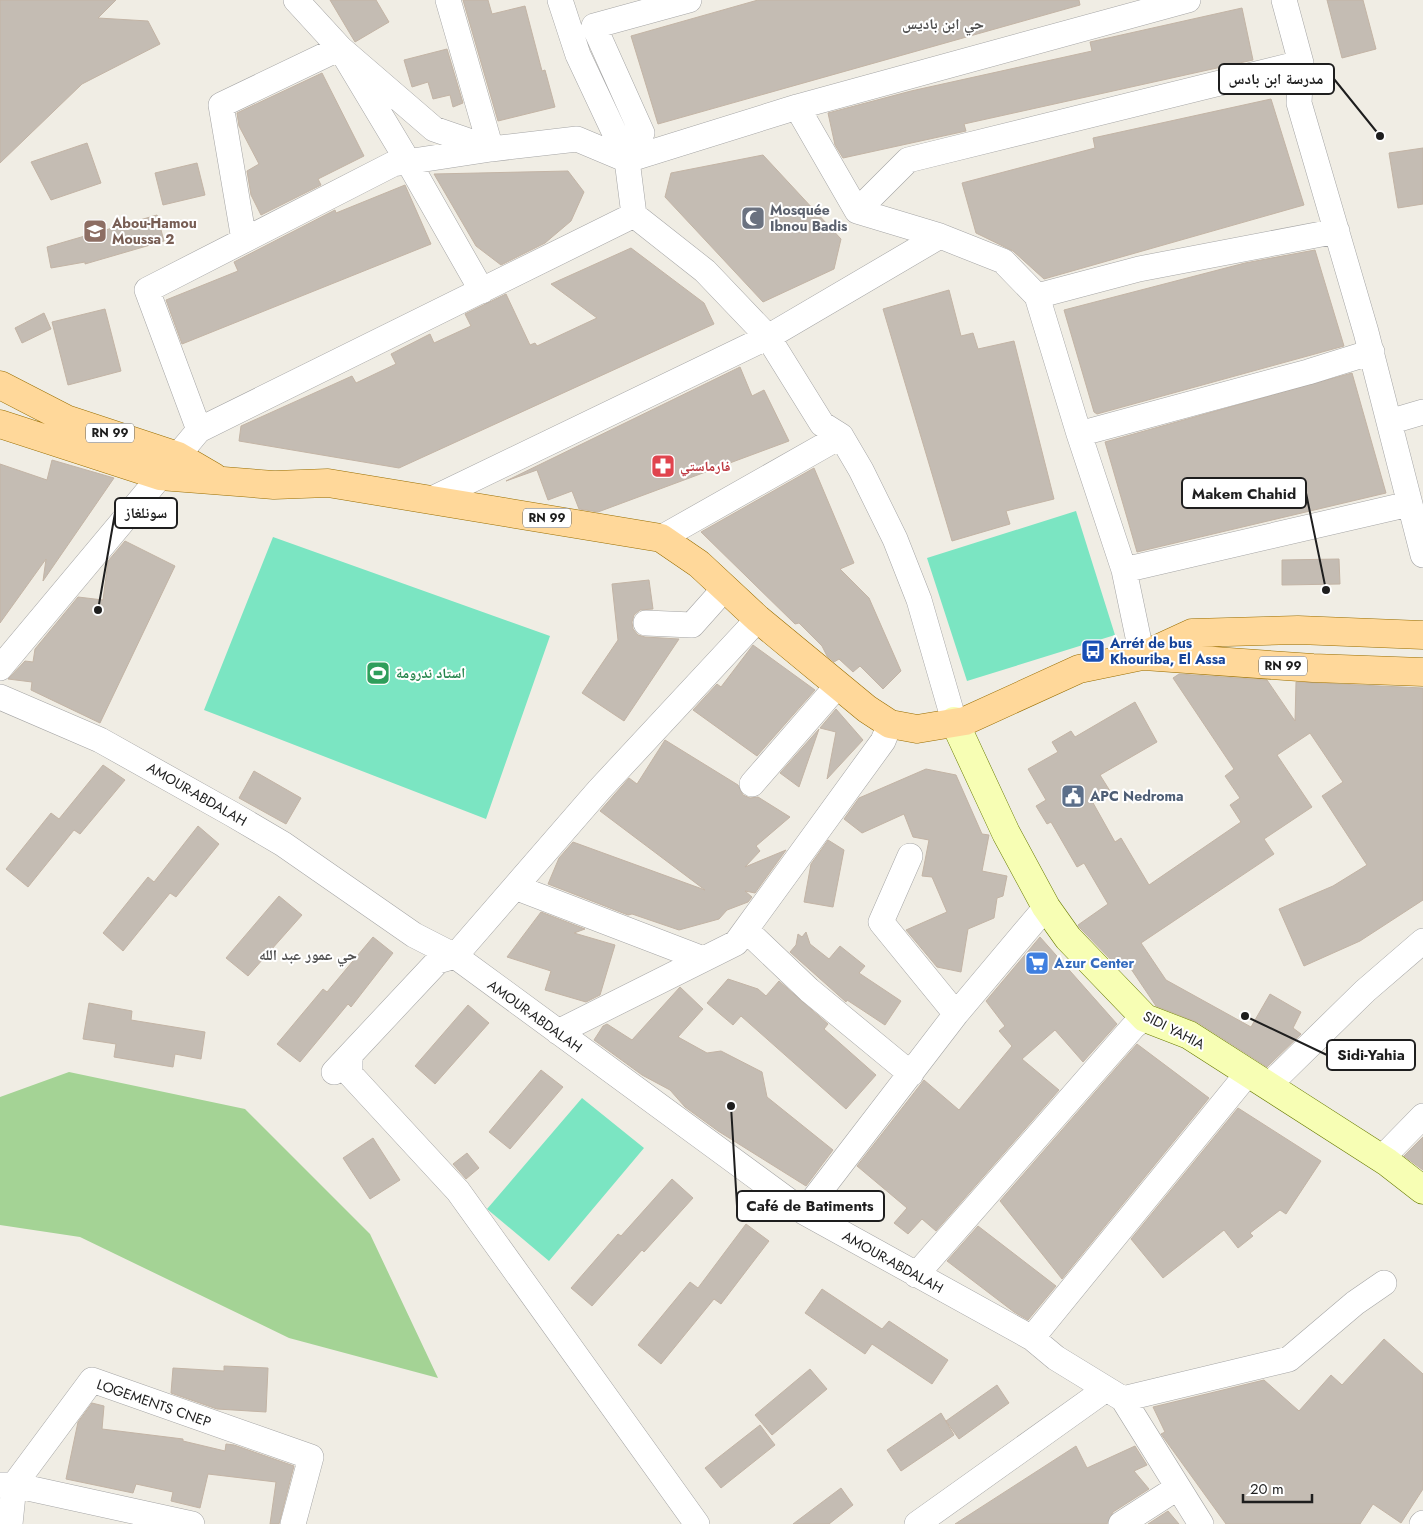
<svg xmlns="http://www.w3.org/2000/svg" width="1423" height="1524" font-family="Jost,'Noto Naskh Arabic',sans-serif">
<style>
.forest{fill:#a4d395}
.pitch{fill:#7be5c2}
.building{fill:#c4bcb3;stroke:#c3b4a5}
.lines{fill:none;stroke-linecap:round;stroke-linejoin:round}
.street-casing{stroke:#a5a5a5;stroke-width:26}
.secondary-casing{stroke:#687b00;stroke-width:29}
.primary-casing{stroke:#996e00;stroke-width:29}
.street{stroke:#fff;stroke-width:25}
.secondary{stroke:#f7feb4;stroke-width:28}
.primary{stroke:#ffd89a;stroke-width:28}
.labels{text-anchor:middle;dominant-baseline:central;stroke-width:4;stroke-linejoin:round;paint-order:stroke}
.shield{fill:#fff;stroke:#626262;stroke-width:1}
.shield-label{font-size:12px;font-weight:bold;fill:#1e1e1e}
.worship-label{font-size:14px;font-weight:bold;fill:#5b616d;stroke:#fff;text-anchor:start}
.education-label{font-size:14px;font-weight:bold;fill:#785e54;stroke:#fff;text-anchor:start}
.health-label{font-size:14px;font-weight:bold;fill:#be3a42;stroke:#fff;text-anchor:start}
.transit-label{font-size:14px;font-weight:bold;fill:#164399;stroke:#fff;text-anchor:start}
.leisure-label{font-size:14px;font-weight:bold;fill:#27864d;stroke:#fff;text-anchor:start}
.street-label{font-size:14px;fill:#1e1e1e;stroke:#fff}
.service-label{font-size:14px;font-weight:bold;fill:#4e5e75;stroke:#fff;text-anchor:start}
.shop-label{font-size:14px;font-weight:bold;fill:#366cbe;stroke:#fff;text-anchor:start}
.neighbourhood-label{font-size:15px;font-weight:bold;fill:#515151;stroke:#fff}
.leader{fill:none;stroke:#1e1e1e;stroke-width:2}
.callout-dot{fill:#1e1e1e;stroke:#fff;stroke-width:2}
.callout{fill:#fff;stroke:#1e1e1e;stroke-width:2}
.callout-label{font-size:15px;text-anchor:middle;font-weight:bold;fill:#1e1e1e}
</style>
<rect width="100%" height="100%" fill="#f0ede4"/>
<!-- forest -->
<path class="forest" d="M 69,1072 L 245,1109 L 370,1234 L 438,1378 L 289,1338 L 80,1237 L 0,1225 L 0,1097 Z"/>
<!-- pitch -->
<path class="pitch" d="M 1076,511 L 1115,635 L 967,681 L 927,558 Z
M 273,537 L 550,636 L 486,819 L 204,710 Z
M 582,1098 L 644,1148 L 549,1261 L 487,1209 Z"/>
<!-- building -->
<path class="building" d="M 0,0 L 116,0 L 98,18 L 148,21 L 160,44 L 82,84 L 0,163 Z
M 330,0 L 376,0 L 389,22 L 355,42 Z
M 463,0 L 488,0 L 492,14 L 525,6 L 542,71 L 545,70 L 555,107 L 498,121 Z
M 758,0 L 1079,0 L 1080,5 L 658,124 L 631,36 Z
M 1327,0 L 1363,0 L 1376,49 L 1342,58 Z
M 1242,8 L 1253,60 L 964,124 L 966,131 L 843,158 L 835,145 L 828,113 L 911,91 L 1092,51 L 1090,42 Z
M 447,49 L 463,103 L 453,107 L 450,95 L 433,99 L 428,82 L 412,87 L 404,60 Z
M 322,73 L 364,156 L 318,179 L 321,185 L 261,215 L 251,195 L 247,171 L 259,164 L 239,126 L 237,113 Z
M 1271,99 L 1304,205 L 1044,279 L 1013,251 L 976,233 L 962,183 L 1095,148 L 1093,138 Z
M 87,143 L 101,183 L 51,200 L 31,162 Z
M 1423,148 L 1423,204 L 1398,208 L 1389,153 Z
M 763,155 L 841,239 L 834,269 L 763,302 L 665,197 L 671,173 Z
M 197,163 L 205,195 L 163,205 L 155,173 Z
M 568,171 L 584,192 L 571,221 L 545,243 L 501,265 L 476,246 L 434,174 Z
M 405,185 L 431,244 L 182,344 L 166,300 L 238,271 L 234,262 L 335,210 L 336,213 Z
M 157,215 L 164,241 L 85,264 L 85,262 L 51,268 L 47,247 Z
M 631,248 L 704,303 L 714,324 L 399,468 L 239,441 L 241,426 L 352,376 L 356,383 L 396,364 L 391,354 L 430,334 L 434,343 L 471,326 L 465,314 L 506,294 L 530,345 L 535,343 L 537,346 L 597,318 L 551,284 Z
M 1315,250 L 1344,346 L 1097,414 L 1094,412 L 1064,310 L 1245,263 Z
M 949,290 L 961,336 L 973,333 L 978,349 L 1014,341 L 1054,499 L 1006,511 L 1010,524 L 952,541 L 883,309 Z
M 105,309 L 121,371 L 68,385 L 52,322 Z
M 44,313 L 51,329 L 22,343 L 15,328 Z
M 740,367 L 752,396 L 764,390 L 789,441 L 598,512 L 579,509 L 572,491 L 548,500 L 537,470 L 506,481 Z
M 1352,373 L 1386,493 L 1137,552 L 1105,442 Z
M 52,460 L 114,478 L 43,581 L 46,559 L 0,623 L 0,464 L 47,480 Z
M 814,468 L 854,563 L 840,569 L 869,598 L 901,671 L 883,689 L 860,666 L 853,672 L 839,659 L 834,662 L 827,656 L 822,646 L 799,623 L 795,624 L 701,532 Z
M 125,541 L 175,566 L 100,723 L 31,690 L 32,682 L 8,679 L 25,661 L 33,662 L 35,649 L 78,597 L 103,600 L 108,561 Z
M 1339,559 L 1340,584 L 1282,585 L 1282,560 Z
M 649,580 L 653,609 L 640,610 L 634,615 L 632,622 L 633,629 L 638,635 L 645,637 L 679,639 L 624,721 L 582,693 L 618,640 L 612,584 Z
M 753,645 L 815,690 L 757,756 L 693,710 L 717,684 L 721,687 Z
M 1179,674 L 1267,680 L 1295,721 L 1296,682 L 1423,688 L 1423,900 L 1360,941 L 1304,966 L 1279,909 L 1333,886 L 1367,865 L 1322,796 L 1343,782 L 1310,733 L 1277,755 L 1312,807 L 1264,839 L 1274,854 L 1141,943 L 1166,980 L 1251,1027 L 1270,994 L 1301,1012 L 1293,1028 L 1301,1034 L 1267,1067 L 1197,1022 L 1156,1006 L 1127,963 L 1119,968 L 1080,928 L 1078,925 L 1108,904 L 1084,863 L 1077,867 L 1051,822 L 1047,824 L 1036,806 L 1046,800 L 1028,769 L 1058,752 L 1052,742 L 1071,731 L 1075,737 L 1135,702 L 1157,742 L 1100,775 L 1110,791 L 1092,801 L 1115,842 L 1121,838 L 1149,885 L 1241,822 L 1230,805 L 1240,798 L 1225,776 L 1234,769 L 1173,678 Z
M 836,709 L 863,740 L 827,779 L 836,732 L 820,728 Z
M 819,729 L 799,787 L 780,773 Z
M 665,740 L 738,785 L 743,795 L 750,798 L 758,797 L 790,817 L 756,846 L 760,851 L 745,867 L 786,850 L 755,893 L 745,891 L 752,897 L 748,902 L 727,910 L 719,919 L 679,930 L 632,914 L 628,915 L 548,884 L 559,858 L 573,842 L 705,890 L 600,811 L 629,778 L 637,784 Z
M 103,765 L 125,780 L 80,834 L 74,830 L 28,887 L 6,869 L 51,813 L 59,819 Z
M 926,769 L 956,775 L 982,834 L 989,835 L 982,871 L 1007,876 L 1003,896 L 997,898 L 994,918 L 968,929 L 961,972 L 937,967 L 906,930 L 947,912 L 932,877 L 922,876 L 929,840 L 913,837 L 904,814 L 862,833 L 844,819 L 859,798 Z
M 254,771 L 301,798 L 286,824 L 239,798 Z
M 198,826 L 219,844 L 176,897 L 170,893 L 123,951 L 103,933 L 148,877 L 154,882 Z
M 828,840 L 844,850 L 833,907 L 804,902 L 811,864 Z
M 279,896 L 302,915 L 248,976 L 226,958 Z
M 541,912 L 585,929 L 574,933 L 615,945 L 600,995 L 586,1002 L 545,990 L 551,971 L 507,957 Z
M 806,932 L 810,944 L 829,959 L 840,946 L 865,966 L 859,973 L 901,1001 L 885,1025 L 847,1000 L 846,1002 L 790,952 L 796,945 L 798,934 L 802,937 Z
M 373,937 L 393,953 L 351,1007 L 348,1004 L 300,1062 L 277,1044 L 323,989 L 327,992 Z
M 1040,937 L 1117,1024 L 1083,1062 L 1055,1030 L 1022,1059 L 1059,1090 L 936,1231 L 922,1219 L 908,1234 L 894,1223 L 907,1208 L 857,1166 L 924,1080 L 959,1110 L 1012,1046 L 999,1031 L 1005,1026 L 986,1001 Z
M 728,979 L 758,989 L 766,996 L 779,981 L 828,1024 L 824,1029 L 876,1075 L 846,1109 L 741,1016 L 733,1025 L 707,1003 Z
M 680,987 L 703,1009 L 678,1037 L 707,1053 L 721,1051 L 762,1072 L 767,1097 L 833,1150 L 806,1186 L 718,1131 L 685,1107 L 670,1090 L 642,1075 L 594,1040 L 603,1026 L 607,1024 L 632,1040 Z
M 89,1003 L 132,1011 L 131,1020 L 205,1032 L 201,1059 L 175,1054 L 173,1067 L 114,1057 L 116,1044 L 83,1039 Z
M 468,1005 L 489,1023 L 435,1084 L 415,1066 Z
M 1137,1044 L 1209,1098 L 1062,1279 L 1000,1201 Z
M 541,1070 L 563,1087 L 510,1149 L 489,1132 Z
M 1238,1108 L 1321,1161 L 1286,1214 L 1280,1210 L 1250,1233 L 1253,1236 L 1238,1248 L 1224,1230 L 1163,1278 L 1131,1239 Z
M 1423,1137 L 1423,1170 L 1404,1156 Z
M 373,1138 L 400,1180 L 370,1199 L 343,1158 Z
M 467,1153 L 479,1168 L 466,1179 L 453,1164 Z
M 672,1179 L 693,1198 L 644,1252 L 642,1250 L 592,1306 L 571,1288 L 618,1234 L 621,1236 Z
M 746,1224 L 769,1241 L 721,1304 L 714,1299 L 661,1364 L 638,1345 L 690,1282 L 698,1288 Z
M 978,1226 L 1056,1286 L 1028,1320 L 1014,1312 L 947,1261 Z
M 822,1289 L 882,1329 L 889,1321 L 948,1360 L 932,1384 L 872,1344 L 865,1354 L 805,1313 Z
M 1384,1339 L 1423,1374 L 1423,1489 L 1401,1523 L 1373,1504 L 1360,1524 L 1226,1524 L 1161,1434 L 1165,1432 L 1153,1407 L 1264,1380 L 1299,1411 L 1331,1375 L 1342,1385 Z
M 224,1366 L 268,1368 L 266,1412 L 217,1409 L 171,1393 L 173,1368 L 224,1371 Z
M 810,1369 L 827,1389 L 772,1435 L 755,1415 Z
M 997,1385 L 1009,1403 L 959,1439 L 946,1421 Z
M 92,1403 L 104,1406 L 102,1429 L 183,1439 L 183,1441 L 225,1451 L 226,1444 L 234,1445 L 294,1466 L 279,1524 L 270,1524 L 276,1482 L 208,1474 L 200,1508 L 171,1501 L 173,1492 L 136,1484 L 133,1493 L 66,1479 L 78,1422 Z
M 941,1413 L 954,1435 L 901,1471 L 887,1450 Z
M 760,1425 L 775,1445 L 721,1488 L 705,1468 Z
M 1076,1446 L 1087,1468 L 1135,1446 L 1147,1465 L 1134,1471 L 1149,1489 L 1113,1512 L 1107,1524 L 955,1524 Z
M 841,1488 L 853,1505 L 829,1524 L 793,1524 Z
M 1168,1511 L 1179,1524 L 1148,1524 Z"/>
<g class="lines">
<!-- street casing -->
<g class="street-casing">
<path id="street" d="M 296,0 L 340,48 L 434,129 L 489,148
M 448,0 L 491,149
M 560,0 L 578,55 L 625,155
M 1284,0 L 1301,63 L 1299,103 L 1366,332 L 1423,555
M 797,107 L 857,211 L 940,236 L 1003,261 L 1037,296 L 1079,434 L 1124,570 L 1142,656
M 618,140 L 642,133 L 594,26 L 689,0
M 857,211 L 908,160 L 1301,63
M 634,215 L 705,271 L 768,337 L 940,236
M 244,240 L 221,105 L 340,48 L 409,163 L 482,291
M 1037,296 L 1139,269 L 1337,231
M 1389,422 L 1423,412
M 199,430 L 147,290 L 393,164 L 491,149 L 577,139 L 627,160
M 1079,434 L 1308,372 L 1372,352
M 432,499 L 768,337 L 822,424 L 841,436 L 861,470 L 895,539 L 919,600 L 954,721
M 661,538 L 841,436
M 1124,570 L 1409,504
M 646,623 L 692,625 L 725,588
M 0,668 L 199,430 L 634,215 L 627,160 L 797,107 L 1188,0
M 0,697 L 100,740 L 232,814 L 283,844 L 414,935 L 455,956 L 804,1212 L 1032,1338 L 1056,1358 L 1123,1399 L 1201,1524
M 752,784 L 838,685
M 910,856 L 881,922 L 956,1014
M 515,887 L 703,959
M 746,930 L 809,990 L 911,1074
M 558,1032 L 736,943 L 883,741 L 890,724
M 350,1056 L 350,1074 L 458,1191 L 697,1524
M 334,1072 L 438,961 L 455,956 L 599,790 L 758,619
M 1268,1086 L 1365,991 L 1423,941
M 1381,1159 L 1423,1116
M 804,1212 L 956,1014 L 1046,907
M 916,1275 L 1134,1026 L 1145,1018
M 1032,1338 L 1248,1073
M 1123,1399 L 1289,1359 L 1355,1303 L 1384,1283
M 0,1485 L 14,1485 L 192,1524
M 10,1524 L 14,1485 L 92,1380 L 311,1457 L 293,1524
M 917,1524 L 1106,1389
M 1121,1524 L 1177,1488
M 1422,1524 L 1423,1523"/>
</g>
<!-- secondary casing -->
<g class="secondary-casing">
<path id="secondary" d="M 954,721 L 1006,833 L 1046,907 L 1068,938 L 1145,1018 L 1189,1035 L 1387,1162 L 1423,1190"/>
</g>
<!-- primary casing -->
<g class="primary-casing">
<path id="primary" d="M 0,385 L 66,419 L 178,456 L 214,477
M 0,424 L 160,476 L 274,485 L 328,483 L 661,538 L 699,564 L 758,619 L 867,709 L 890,724 L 917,729 L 965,721 L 1079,669 L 1142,656 L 1192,633 L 1298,630 L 1423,635
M 1144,656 L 1313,668 L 1423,672"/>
</g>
<!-- street -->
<use href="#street" class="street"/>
<!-- secondary -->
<use href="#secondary" class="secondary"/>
<!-- primary -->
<use href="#primary" class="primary"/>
</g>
<!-- icons -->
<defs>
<g id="mosque-square" transform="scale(1.25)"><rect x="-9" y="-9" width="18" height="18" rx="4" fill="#6b7280" stroke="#fff"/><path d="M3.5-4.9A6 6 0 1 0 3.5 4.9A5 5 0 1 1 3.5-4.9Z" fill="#fff"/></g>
<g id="school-square" transform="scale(1.25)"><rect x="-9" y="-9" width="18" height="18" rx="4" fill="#8d6e63" stroke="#fff"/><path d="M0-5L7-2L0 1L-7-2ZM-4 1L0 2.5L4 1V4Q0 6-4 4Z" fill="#fff"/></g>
<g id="pharmacy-square" transform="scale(1.25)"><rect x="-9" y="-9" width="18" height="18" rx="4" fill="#e0444e" stroke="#fff"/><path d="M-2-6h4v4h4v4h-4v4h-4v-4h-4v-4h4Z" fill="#fff"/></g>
<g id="bus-square" transform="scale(1.25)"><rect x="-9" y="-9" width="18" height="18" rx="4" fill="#1a4fb4" stroke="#fff"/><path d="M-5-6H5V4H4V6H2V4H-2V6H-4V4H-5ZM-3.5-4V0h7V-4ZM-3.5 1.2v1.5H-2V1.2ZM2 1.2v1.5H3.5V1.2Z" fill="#fff"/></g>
<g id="stadium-square" transform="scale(1.25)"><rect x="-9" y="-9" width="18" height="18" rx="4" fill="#2e9e5b" stroke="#fff"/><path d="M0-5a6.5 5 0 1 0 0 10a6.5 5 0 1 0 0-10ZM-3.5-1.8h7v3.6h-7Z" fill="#fff"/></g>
<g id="civic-square" transform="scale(1.25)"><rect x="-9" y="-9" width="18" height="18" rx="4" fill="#5c6f8a" stroke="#fff"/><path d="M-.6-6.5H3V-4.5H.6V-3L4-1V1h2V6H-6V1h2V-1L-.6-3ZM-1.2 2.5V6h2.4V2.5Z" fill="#fff"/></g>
<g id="supermarket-square" transform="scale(1.25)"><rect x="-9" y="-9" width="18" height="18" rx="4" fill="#3f7fe0" stroke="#fff"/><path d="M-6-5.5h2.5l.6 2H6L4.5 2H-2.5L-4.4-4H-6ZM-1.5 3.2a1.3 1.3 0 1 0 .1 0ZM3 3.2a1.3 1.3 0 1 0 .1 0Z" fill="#fff"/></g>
</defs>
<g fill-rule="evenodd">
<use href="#mosque-square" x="753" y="218"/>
<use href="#school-square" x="95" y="231"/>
<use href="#pharmacy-square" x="663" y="466"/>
<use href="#bus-square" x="1093" y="651"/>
<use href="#stadium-square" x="378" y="673"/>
<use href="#civic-square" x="1073" y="796"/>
<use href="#supermarket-square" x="1037" y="963"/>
</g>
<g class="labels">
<!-- shield labels -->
<g class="shield">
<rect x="86" y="423.5" width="48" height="19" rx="4"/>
<rect x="523" y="508.5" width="48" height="19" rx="4"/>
<rect x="1259" y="656.5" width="48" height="19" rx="4"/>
</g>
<g class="shield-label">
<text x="110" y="433">RN 99</text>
<text x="547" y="518">RN 99</text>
<text x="1283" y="666">RN 99</text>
</g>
<!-- worship labels -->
<g class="worship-label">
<text x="770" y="210">Mosquée<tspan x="770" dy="16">Ibnou Badis</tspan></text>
</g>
<!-- education labels -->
<g class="education-label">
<text x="112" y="223">Abou-Hamou<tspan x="112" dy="16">Moussa 2</tspan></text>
</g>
<!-- health labels -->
<g class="health-label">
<text x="680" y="466">فارماستي</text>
</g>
<!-- transit labels -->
<g class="transit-label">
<text x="1110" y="643">Arrét de bus<tspan x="1110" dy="16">Khouriba, El Assa</tspan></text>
</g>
<!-- leisure labels -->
<g class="leisure-label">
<text x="396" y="673">استاد ندرومة</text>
</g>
<!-- street labels -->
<g class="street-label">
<text transform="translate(197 794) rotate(30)">AMOUR-ABDALAH</text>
<text transform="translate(535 1016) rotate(36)">AMOUR-ABDALAH</text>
<text transform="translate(1174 1030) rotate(27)">SIDI YAHIA</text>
<text transform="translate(893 1262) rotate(29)">AMOUR-ABDALAH</text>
<text transform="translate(154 1403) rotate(19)">LOGEMENTS CNEP</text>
</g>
<!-- service labels -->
<g class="service-label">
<text x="1090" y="796">APC Nedroma</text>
</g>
<!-- shop labels -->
<g class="shop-label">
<text x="1054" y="963">Azur Center</text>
</g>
<!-- neighbourhood labels -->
<g class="neighbourhood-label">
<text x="943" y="24">حي ابن باديس</text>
<text x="308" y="955">حي عمور عبد الله</text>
</g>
</g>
<!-- callouts -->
<path class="leader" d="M1380 136L1334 79M1326 590L1306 493M98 610L115 513M1245 1016L1327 1055M731 1106L737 1206"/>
<g class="callout-dot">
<circle cx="1380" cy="136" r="5"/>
<circle cx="1326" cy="590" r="5"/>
<circle cx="98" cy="610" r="5"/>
<circle cx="1245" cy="1016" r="5"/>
<circle cx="731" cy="1106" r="5"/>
</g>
<g class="callout">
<rect x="1219" y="64" width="115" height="30" rx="5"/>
<rect x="1182" y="478" width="124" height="30" rx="5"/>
<rect x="115" y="498" width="62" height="30" rx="5"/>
<rect x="1327" y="1040" width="88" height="30" rx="5"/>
<rect x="737" y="1191" width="147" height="30" rx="5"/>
</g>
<g class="callout-label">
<text x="1276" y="84">مدرسة ابن بادس</text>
<text x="1244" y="499">Makem Chahid</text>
<text x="146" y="518">سونلغاز</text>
<text x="1371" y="1060">Sidi-Yahia</text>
<text x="810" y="1211">Café de Batiments</text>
</g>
<!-- scale -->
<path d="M1243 1494v8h69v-8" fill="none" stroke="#1e1e1e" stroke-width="2.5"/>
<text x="1250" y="1494" font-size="15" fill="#1e1e1e" stroke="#ffffff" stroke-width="4" paint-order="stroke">20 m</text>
</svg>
